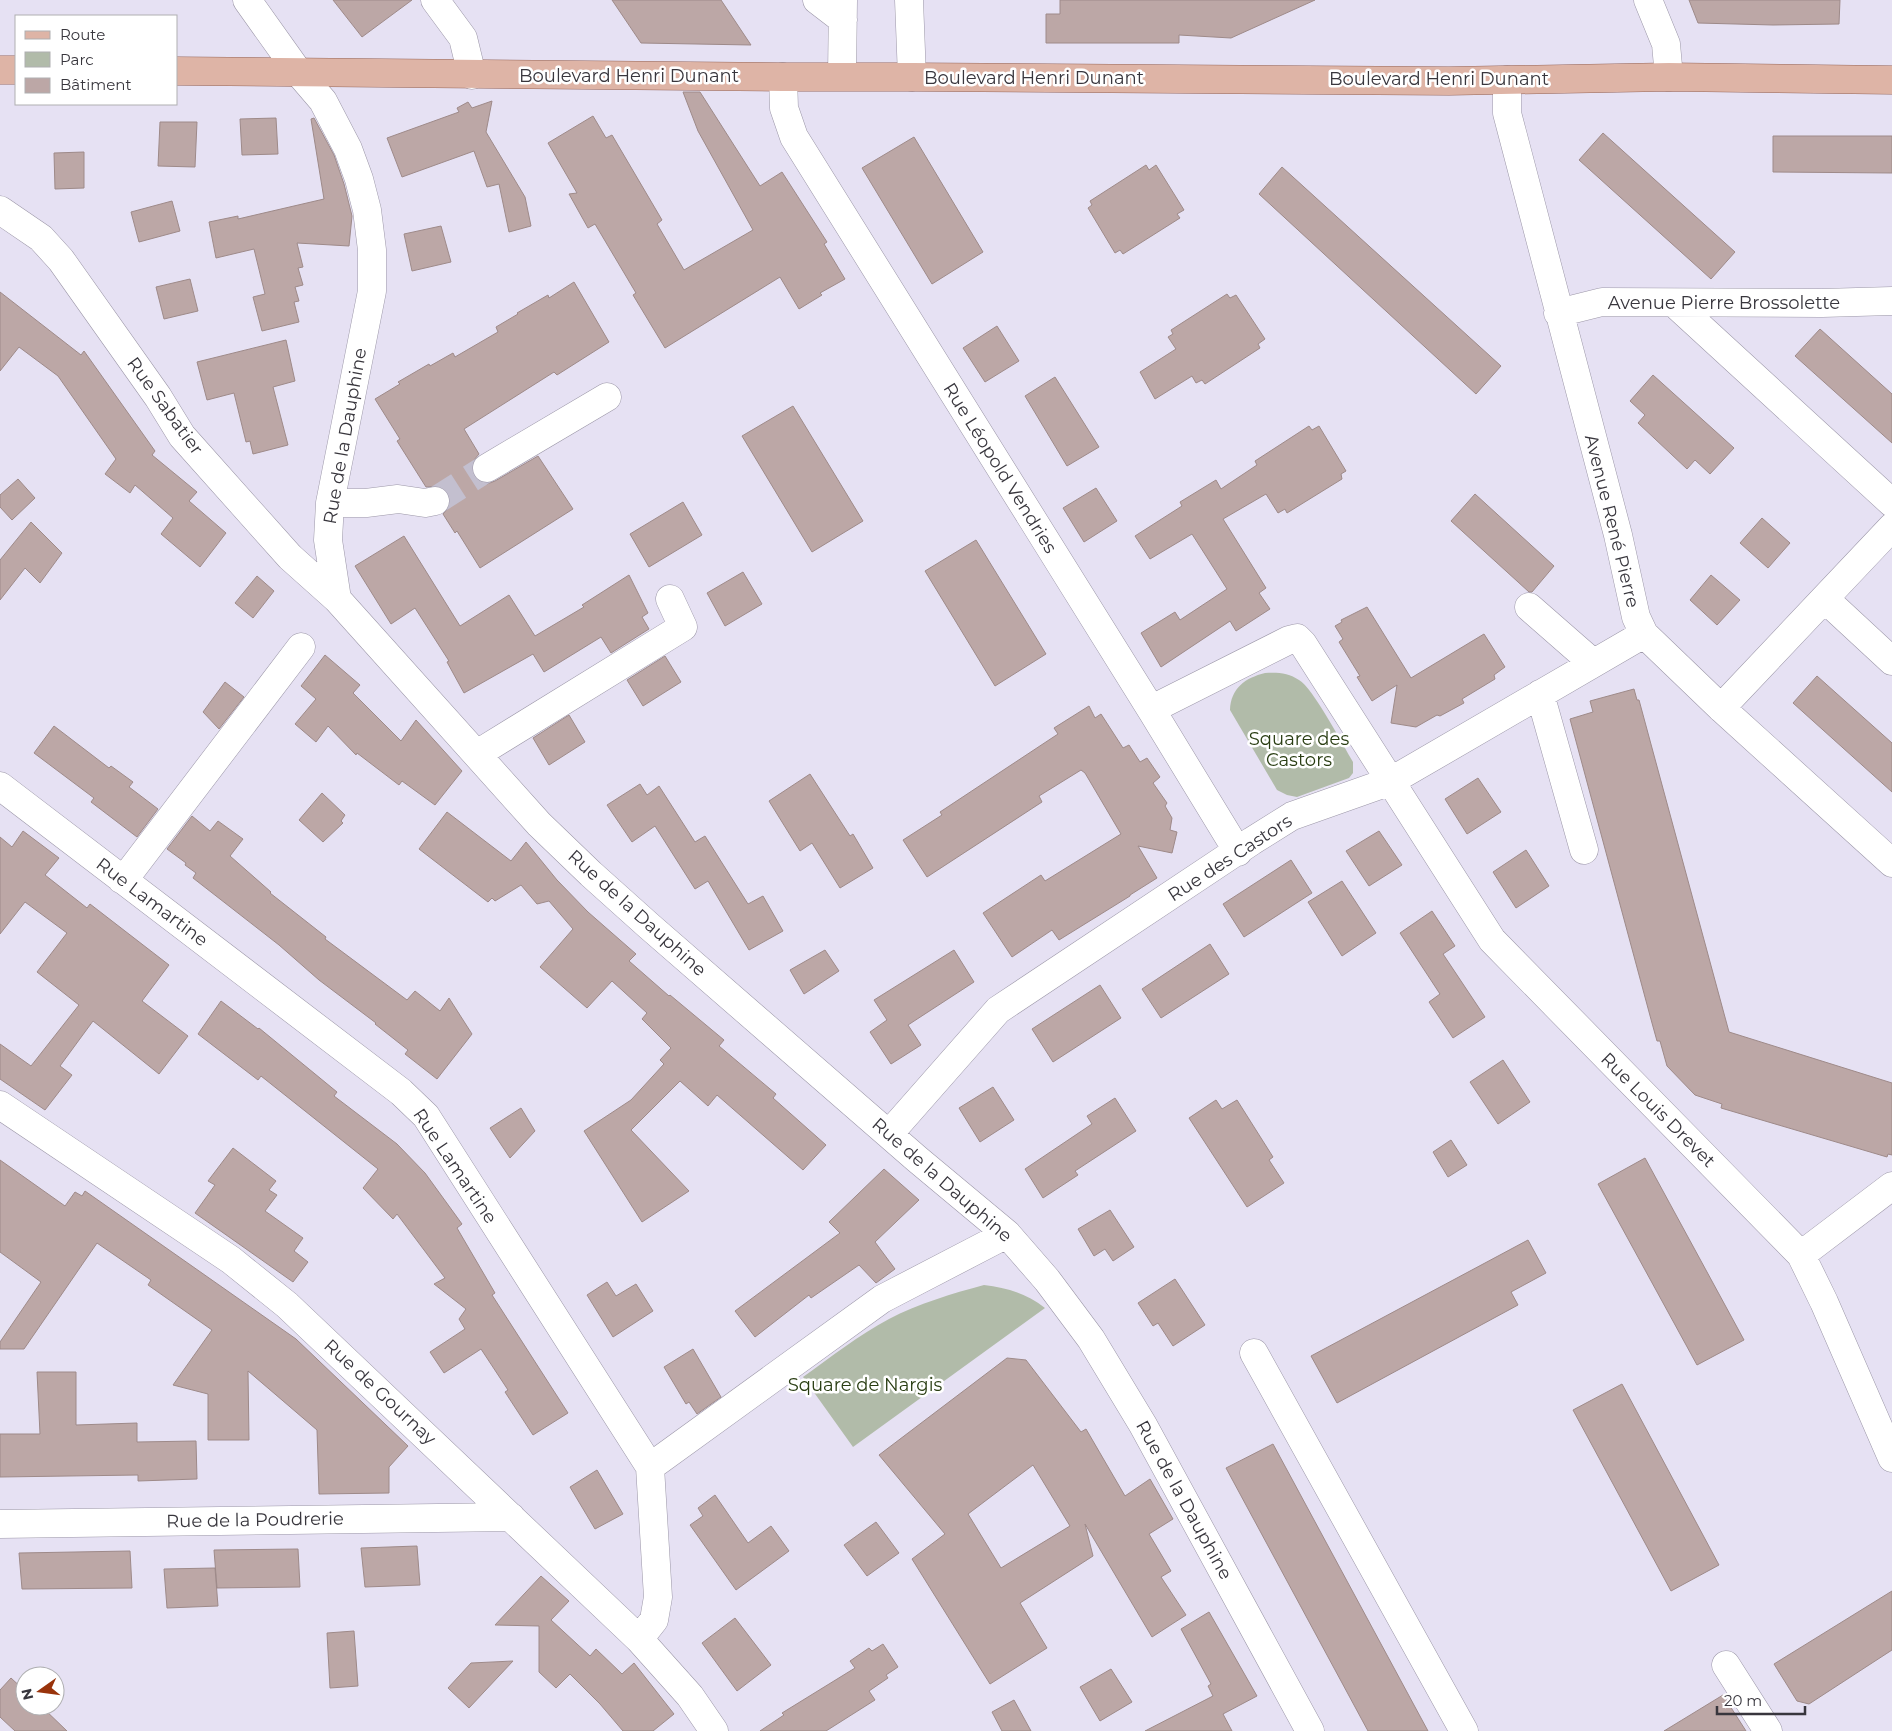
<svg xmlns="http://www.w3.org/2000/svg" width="1892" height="1731" font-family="Montserrat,sans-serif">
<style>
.green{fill:#b1bba9}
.building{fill:#bca7a6;stroke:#9e8a89;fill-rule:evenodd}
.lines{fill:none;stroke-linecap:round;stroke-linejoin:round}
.minor-tunnel{stroke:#c3bfcf;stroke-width:28;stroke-dasharray:28 14;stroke-linecap:butt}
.minor-casing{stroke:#9c97a8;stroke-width:29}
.major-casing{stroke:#96675b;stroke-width:29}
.minor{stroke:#fff;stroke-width:28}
.major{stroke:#deb4a6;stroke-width:28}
.labels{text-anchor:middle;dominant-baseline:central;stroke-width:5;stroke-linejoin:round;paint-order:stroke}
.street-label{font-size:18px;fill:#38363d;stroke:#fff}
.park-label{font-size:18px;fill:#293d12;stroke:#fff}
</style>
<rect width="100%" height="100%" fill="#e6e1f3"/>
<!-- green -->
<path class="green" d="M 1265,673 C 1277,672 1289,673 1299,680 C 1313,688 1343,745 1353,762 L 1353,773 L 1349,778 L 1297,797 L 1287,795 L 1277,790 L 1230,710 C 1231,688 1245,678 1265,673 Z
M 984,1285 C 1007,1288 1026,1293 1045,1308 L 853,1447 L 803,1377 C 831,1357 859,1335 889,1319 C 917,1304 954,1293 984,1285 Z"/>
<!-- building -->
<path class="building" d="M 333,0 L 412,0 L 362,37 Z
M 612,0 L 721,0 L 751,45 L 641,43 Z
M 1060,0 L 1315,0 L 1231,38 L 1179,35 L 1179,43 L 1046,43 L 1046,14 L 1060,14 Z
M 1689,0 L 1840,0 L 1839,24 L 1773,25 L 1698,23 Z
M 683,92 L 700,92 L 760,186 L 782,172 L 827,242 L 824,244 L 845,279 L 820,293 L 822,295 L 799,309 L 780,277 L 665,348 L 633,295 L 636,293 L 595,224 L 588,228 L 569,194 L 577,193 L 548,143 L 593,116 L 606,138 L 612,135 L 662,220 L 657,224 L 684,270 L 753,230 L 698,131 Z
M 492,101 L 486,132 L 525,197 L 531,226 L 509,232 L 499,184 L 487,187 L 474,151 L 402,177 L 387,138 L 459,112 L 457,108 L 468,102 L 472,108 Z
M 276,118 L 278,154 L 242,155 L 240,119 Z
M 314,118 L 334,155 L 344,184 L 352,216 L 349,246 L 297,243 L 303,267 L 298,268 L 303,285 L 295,287 L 299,301 L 294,302 L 299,322 L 262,331 L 253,297 L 265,294 L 254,249 L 216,258 L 209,222 L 238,216 L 238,219 L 324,199 L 311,119 Z
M 160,122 L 197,122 L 195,167 L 158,166 Z
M 1603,133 L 1735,252 L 1711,279 L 1579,160 Z
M 1773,136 L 1892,136 L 1892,173 L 1773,172 Z
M 914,137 L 983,252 L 932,284 L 862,168 Z
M 84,152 L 84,188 L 55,189 L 54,153 Z
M 1146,165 L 1149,170 L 1156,165 L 1184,210 L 1177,214 L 1180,218 L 1123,254 L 1120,250 L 1115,253 L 1088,208 L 1092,205 L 1090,201 Z
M 1282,167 L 1501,366 L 1476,394 L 1259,194 Z
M 172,201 L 180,231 L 139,242 L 131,212 Z
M 441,226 L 451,262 L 412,271 L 404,234 Z
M 190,279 L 198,311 L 164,319 L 156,287 Z
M 574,282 L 609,342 L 557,375 L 554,372 L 464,429 L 479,454 L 474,460 L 471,468 L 473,476 L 479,481 L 487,484 L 495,481 L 538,456 L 573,509 L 480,568 L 457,531 L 455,533 L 443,514 L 450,506 L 450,497 L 447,491 L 440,486 L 426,487 L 397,441 L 400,439 L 375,399 L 400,384 L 398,382 L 429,364 L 430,366 L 453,353 L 455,357 L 498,332 L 496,327 L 518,314 L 517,313 L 548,295 L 549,298 Z
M 0,292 L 81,355 L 84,351 L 155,451 L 152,455 L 197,492 L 189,501 L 226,533 L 200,567 L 161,534 L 173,518 L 135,485 L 130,493 L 105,474 L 116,459 L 58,376 L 19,347 L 0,371 Z
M 1227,294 L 1230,298 L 1236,295 L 1265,339 L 1258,344 L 1260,348 L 1205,384 L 1202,380 L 1196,383 L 1192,376 L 1155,399 L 1140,372 L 1176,349 L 1168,337 L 1173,334 L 1171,330 Z
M 997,326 L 1019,361 L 985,382 L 963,348 Z
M 1820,329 L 1892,394 L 1892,443 L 1795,356 Z
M 286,340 L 295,381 L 273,387 L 288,445 L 253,454 L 250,441 L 246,442 L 234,393 L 207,400 L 197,362 Z
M 1653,375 L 1734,448 L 1710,474 L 1695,460 L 1687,469 L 1638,423 L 1645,415 L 1630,401 Z
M 1055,377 L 1099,447 L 1067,466 L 1025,396 Z
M 793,406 L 863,521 L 812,552 L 742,436 Z
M 1309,426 L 1312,430 L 1319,426 L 1346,471 L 1341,474 L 1342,479 L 1287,513 L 1285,509 L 1278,513 L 1266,494 L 1223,519 L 1266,588 L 1259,593 L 1270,609 L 1236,631 L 1230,621 L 1161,667 L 1141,633 L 1175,612 L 1180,620 L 1227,589 L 1192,534 L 1150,559 L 1135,536 L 1182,506 L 1180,502 L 1216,480 L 1221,489 L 1257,465 L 1255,461 Z
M 18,479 L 35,498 L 12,520 L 0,507 L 0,495 Z
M 1096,488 L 1117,521 L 1084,542 L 1063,508 Z
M 1475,494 L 1554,566 L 1532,592 L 1529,592 L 1451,521 Z
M 683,502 L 702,535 L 649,567 L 630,534 Z
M 1762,518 L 1790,543 L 1768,568 L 1740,543 Z
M 31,522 L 62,553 L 40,583 L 25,568 L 0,600 L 0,560 Z
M 404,536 L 460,626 L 509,595 L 535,636 L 584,607 L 582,605 L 629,575 L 648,613 L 642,617 L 649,629 L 611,653 L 601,637 L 544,672 L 533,654 L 464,693 L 447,662 L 449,661 L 415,608 L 391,624 L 355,566 Z
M 976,540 L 1046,654 L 995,686 L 925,571 Z
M 743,572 L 762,604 L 725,626 L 707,593 Z
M 1711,575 L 1740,600 L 1717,625 L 1690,600 Z
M 257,576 L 274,591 L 253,618 L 235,603 Z
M 1367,607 L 1411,678 L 1484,634 L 1505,667 L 1494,675 L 1495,679 L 1462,699 L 1464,703 L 1440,716 L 1437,715 L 1416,727 L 1391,723 L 1397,685 L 1372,701 L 1357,677 L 1360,676 L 1339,642 L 1343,639 L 1335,626 L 1342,622 L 1341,620 Z
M 325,655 L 360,685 L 353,693 L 401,741 L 416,720 L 462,771 L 435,805 L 402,781 L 399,785 L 357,753 L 356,755 L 328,726 L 316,742 L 295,724 L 316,699 L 301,686 Z
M 665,656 L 681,682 L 643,706 L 627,680 Z
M 1817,676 L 1892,743 L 1892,792 L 1793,703 Z
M 225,682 L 244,697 L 219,729 L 203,712 Z
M 1634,689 L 1637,700 L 1639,700 L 1729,1032 L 1892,1083 L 1892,1155 L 1888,1154 L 1887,1157 L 1721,1108 L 1722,1104 L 1695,1095 L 1667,1066 L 1660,1041 L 1657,1041 L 1652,1023 L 1570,719 L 1593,712 L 1590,701 Z
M 1089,706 L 1095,718 L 1101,714 L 1123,748 L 1129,745 L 1140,762 L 1147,758 L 1160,777 L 1153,783 L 1167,803 L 1165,806 L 1172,818 L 1170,830 L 1177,832 L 1172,853 L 1138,846 L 1157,878 L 1130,895 L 1130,896 L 1059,940 L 1052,930 L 1012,957 L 983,913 L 1041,875 L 1045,881 L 1121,834 L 1085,773 L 1081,770 L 1039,796 L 1042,802 L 927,877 L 903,840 L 942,815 L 940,812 L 1058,734 L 1054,728 Z
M 569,715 L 585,742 L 549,765 L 533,738 Z
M 54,726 L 109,768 L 111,766 L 133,782 L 129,787 L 158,809 L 137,837 L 91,802 L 94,798 L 34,753 Z
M 810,774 L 850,836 L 853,834 L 873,868 L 840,888 L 812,843 L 800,851 L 769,801 Z
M 1478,778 L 1501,812 L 1467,834 L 1445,799 Z
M 640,784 L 647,795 L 659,786 L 695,842 L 705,836 L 748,904 L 763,896 L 783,931 L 749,950 L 708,881 L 695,889 L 655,826 L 632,842 L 607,805 Z
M 322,793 L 345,815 L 341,821 L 343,823 L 323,842 L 299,820 Z
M 447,812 L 511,861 L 526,842 L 557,880 L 588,912 L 636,954 L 629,961 L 669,996 L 670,995 L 724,1040 L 719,1046 L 776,1094 L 773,1098 L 826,1145 L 803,1170 L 717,1095 L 708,1106 L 680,1081 L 631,1130 L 689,1191 L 642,1222 L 584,1131 L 631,1100 L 664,1064 L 660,1060 L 671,1048 L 642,1019 L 647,1013 L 612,981 L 587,1008 L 540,967 L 573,929 L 549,901 L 537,904 L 521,885 L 495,901 L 492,898 L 488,902 L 419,849 Z
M 192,816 L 210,831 L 218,821 L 243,839 L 230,856 L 271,892 L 270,893 L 326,937 L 325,939 L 407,1000 L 415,991 L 440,1011 L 449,998 L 472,1034 L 437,1079 L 405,1054 L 408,1050 L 375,1024 L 376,1023 L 319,980 L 279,945 L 193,878 L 196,873 L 185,865 L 186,863 L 167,849 Z
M 23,831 L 59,858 L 45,875 L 87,908 L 90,904 L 169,965 L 142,1001 L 188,1036 L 159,1074 L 93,1021 L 60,1066 L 72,1075 L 45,1110 L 0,1079 L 0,1044 L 31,1066 L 79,1005 L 37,972 L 67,933 L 25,902 L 0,934 L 0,837 L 12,847 Z
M 1379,831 L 1402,865 L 1369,886 L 1346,851 Z
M 1526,850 L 1549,886 L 1516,908 L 1493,872 Z
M 1291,860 L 1312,893 L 1244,937 L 1223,904 Z
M 1342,881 L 1376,933 L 1342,956 L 1308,902 Z
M 1432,911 L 1455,946 L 1443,954 L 1485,1017 L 1453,1038 L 1429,1002 L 1440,994 L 1400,933 Z
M 1210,944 L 1229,974 L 1161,1018 L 1142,989 Z
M 825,950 L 839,971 L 804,994 L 790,970 Z
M 954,950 L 974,982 L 908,1025 L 921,1045 L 891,1064 L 870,1032 L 887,1020 L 874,1000 Z
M 1100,985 L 1121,1018 L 1053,1062 L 1032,1029 Z
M 221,1001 L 258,1029 L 259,1028 L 337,1092 L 334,1096 L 397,1144 L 425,1173 L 462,1224 L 457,1228 L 495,1293 L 492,1295 L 568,1413 L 533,1435 L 505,1392 L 508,1390 L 481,1349 L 444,1373 L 430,1352 L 465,1329 L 459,1319 L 466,1309 L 434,1284 L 445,1278 L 397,1214 L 393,1219 L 363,1188 L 378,1169 L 261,1076 L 258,1080 L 198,1034 Z
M 1503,1060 L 1530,1102 L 1498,1124 L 1470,1082 Z
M 993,1087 L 1014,1120 L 980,1142 L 959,1108 Z
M 1115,1098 L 1136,1131 L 1075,1171 L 1078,1175 L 1043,1198 L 1025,1169 L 1092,1124 L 1087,1116 Z
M 1216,1100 L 1222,1109 L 1237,1100 L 1273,1157 L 1269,1160 L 1284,1183 L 1247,1207 L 1189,1118 Z
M 521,1108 L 535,1131 L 510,1158 L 490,1128 Z
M 1451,1140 L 1467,1165 L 1448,1177 L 1433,1152 Z
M 233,1148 L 276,1181 L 269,1190 L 277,1195 L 265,1211 L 303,1238 L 294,1251 L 308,1262 L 293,1282 L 195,1213 L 215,1185 L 208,1181 Z
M 1645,1158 L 1744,1340 L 1697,1365 L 1598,1184 Z
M 0,1160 L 65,1206 L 75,1192 L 82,1196 L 85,1191 L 296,1339 L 408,1446 L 389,1467 L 389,1493 L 319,1494 L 317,1430 L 248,1371 L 249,1440 L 208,1440 L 208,1394 L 173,1385 L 212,1330 L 148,1285 L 151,1280 L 97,1243 L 24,1349 L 0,1349 L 0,1342 L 41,1282 L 0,1252 Z
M 884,1169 L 919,1200 L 875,1242 L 895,1269 L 876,1283 L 859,1265 L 811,1298 L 809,1295 L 755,1337 L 735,1311 L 840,1233 L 829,1222 Z
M 1110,1210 L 1134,1247 L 1113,1261 L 1105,1249 L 1094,1256 L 1078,1229 Z
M 1528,1240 L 1546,1273 L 1511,1292 L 1518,1305 L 1337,1403 L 1311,1356 Z
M 1175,1279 L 1205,1325 L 1173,1346 L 1158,1323 L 1153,1326 L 1138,1303 Z
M 607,1282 L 616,1296 L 636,1284 L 653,1311 L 613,1337 L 587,1295 Z
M 693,1349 L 721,1397 L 697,1414 L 689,1402 L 686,1404 L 664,1367 Z
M 1007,1358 L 1026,1360 L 1081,1432 L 1086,1429 L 1125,1496 L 1150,1479 L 1173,1519 L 1149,1534 L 1171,1571 L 1161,1577 L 1186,1615 L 1152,1637 L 1085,1524 L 1093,1556 L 1020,1603 L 1047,1648 L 990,1684 L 912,1559 L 945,1534 L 879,1455 ZM 1033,1465 L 1070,1526 L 1001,1568 L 968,1514 Z
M 37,1372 L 76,1372 L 76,1425 L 137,1423 L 137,1442 L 196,1441 L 197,1479 L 138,1481 L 138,1475 L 0,1477 L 0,1434 L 40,1434 Z
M 1622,1384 L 1719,1565 L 1671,1591 L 1573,1410 Z
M 1273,1444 L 1428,1731 L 1368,1731 L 1226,1468 Z
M 597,1470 L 623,1514 L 595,1529 L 570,1487 Z
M 715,1495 L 748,1543 L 771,1526 L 789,1551 L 736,1590 L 690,1525 L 703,1516 L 698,1508 Z
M 876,1522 L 899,1553 L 867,1576 L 844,1545 Z
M 417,1546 L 420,1585 L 365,1587 L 361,1548 Z
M 298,1549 L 300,1587 L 217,1588 L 214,1550 Z
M 130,1551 L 132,1588 L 22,1589 L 19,1553 Z
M 215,1568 L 218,1606 L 167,1608 L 164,1569 Z
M 541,1576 L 569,1601 L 551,1620 L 590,1656 L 596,1649 L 622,1674 L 634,1663 L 674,1714 L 653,1731 L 623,1731 L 600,1704 L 570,1674 L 556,1688 L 539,1672 L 539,1626 L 495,1625 Z
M 1892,1591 L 1892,1650 L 1809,1704 L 1797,1701 L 1774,1664 Z
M 1209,1612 L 1257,1696 L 1223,1714 L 1232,1731 L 1145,1731 L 1213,1696 L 1208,1686 L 1211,1684 L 1181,1629 Z
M 735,1618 L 771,1665 L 737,1691 L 702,1643 Z
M 354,1631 L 358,1686 L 330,1688 L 327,1633 Z
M 883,1644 L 898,1667 L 886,1675 L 888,1678 L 869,1691 L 875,1700 L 826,1731 L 760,1731 L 784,1715 L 782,1713 L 855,1668 L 850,1661 L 869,1648 L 872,1651 Z
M 513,1661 L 469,1708 L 448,1688 L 471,1663 Z
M 1111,1669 L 1132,1702 L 1100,1721 L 1080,1687 Z
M 11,1678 L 25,1691 L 25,1706 L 41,1706 L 67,1731 L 15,1731 L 0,1717 L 0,1690 Z
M 1723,1695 L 1746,1731 L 1664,1731 Z
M 1014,1700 L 1031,1731 L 1002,1731 L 992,1712 Z"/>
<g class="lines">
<!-- minor-tunnel -->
<path class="minor-tunnel" d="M 435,501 L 487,468"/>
<!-- minor casing -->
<g class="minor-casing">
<path id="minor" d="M 247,0 L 299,73 L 323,101 L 348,149 L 359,179 L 367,210 L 372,250 L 372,291 L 330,503 L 328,540 L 337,599
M 435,0 L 463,38 L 472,75
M 817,0 L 843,20
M 909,0 L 912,77
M 1648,0 L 1666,44 L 1669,77
M 842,76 L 843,0
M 783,77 L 784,108 L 794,137 L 1152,711 L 1238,852
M 1507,80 L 1507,113 L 1618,535 L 1636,617 L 1644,634 L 1721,708 L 1892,863
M 0,210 L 41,238 L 61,260 L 158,397 L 182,436 L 290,557 L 337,599 L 539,824 L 591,874 L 649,926 L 917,1159 L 1007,1234 L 1047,1280 L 1091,1339 L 1143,1425 L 1310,1731
M 1674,303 L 1892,503
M 1558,313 L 1602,302 L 1822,303 L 1892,301
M 487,468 L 607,397
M 330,503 L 366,503 L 398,499 L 425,503 L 435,501
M 1825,599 L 1892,661
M 1529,607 L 1593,663
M 1540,694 L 1584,850
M 1721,708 L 1892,527
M 1152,711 L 1164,703 L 1289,640 L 1297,638 L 1303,644 L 1492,940 L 1801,1255 L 1824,1302 L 1892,1458
M 477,754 L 683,627 L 670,599
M 0,786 L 401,1092 L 426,1116 L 650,1467 L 658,1597 L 654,1620 L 639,1639
M 121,879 L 132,869 L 301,647
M 0,1105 L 231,1260 L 287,1305 L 639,1639 L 690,1696 L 714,1731
M 889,1134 L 998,1010 L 1252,841 L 1292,816 L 1391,781 L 1644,634
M 1801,1255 L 1892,1186
M 1254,1353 L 1464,1731
M 650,1467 L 882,1299 L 1007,1234
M 0,1524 L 511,1517
M 1726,1665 L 1768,1731"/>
</g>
<!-- major casing -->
<g class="major-casing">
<path id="major" d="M 0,70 L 16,70
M 176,71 L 783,77 L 912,77 L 1449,81 L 1669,77 L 1892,80"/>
</g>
<!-- minor -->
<use href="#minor" class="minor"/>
<!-- major -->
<use href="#major" class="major"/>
</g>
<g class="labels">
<!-- street labels -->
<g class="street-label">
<text x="629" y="76">Boulevard Henri Dunant</text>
<text x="1034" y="78">Boulevard Henri Dunant</text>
<text x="1439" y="79">Boulevard Henri Dunant</text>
<text x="1724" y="303">Avenue Pierre Brossolette</text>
<text transform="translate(165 406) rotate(54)">Rue Sabatier</text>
<text transform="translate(345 436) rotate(-80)">Rue de la Dauphine</text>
<text transform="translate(1000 468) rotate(58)">Rue Léopold Vendries</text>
<text transform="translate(1612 521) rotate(76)">Avenue René Pierre</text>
<text transform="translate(1230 858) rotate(-33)">Rue des Castors</text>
<text transform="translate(152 902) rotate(37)">Rue Lamartine</text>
<text transform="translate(637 913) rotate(42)">Rue de la Dauphine</text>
<text transform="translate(1658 1110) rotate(45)">Rue Louis Drevet</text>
<text transform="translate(455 1166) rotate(56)">Rue Lamartine</text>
<text transform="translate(942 1180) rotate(41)">Rue de la Dauphine</text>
<text transform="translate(380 1392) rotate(43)">Rue de Gournay</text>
<text transform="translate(1184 1500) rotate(61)">Rue de la Dauphine</text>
<text transform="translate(255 1520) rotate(-1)">Rue de la Poudrerie</text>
</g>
<!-- park labels -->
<g class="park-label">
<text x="1299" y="739">Square des<tspan x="1299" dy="21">Castors</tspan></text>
<text x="865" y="1385">Square de Nargis</text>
</g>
</g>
<!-- legend -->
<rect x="15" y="15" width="162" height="90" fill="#ffffff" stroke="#afafb1"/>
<rect x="25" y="31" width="25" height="8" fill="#deb4a6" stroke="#afafb1"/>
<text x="60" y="40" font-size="15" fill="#38363d">Route</text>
<rect x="25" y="52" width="25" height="15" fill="#b1bba9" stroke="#afafb1"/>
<text x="60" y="65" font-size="15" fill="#38363d">Parc</text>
<rect x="25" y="78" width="25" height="15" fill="#bca7a6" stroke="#afafb1"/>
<text x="60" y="90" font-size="15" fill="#38363d">Bâtiment</text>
<!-- north arrow -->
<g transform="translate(40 1691) rotate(256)"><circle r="24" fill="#ffffff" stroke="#afafb1"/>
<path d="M0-4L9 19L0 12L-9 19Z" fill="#99330b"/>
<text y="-8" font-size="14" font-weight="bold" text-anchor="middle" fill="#38363d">N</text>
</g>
<!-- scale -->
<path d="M1717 1706v8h88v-8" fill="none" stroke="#38363d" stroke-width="2.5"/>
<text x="1724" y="1706" font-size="15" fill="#38363d" stroke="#ffffff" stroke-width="4" paint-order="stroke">20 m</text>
</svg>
